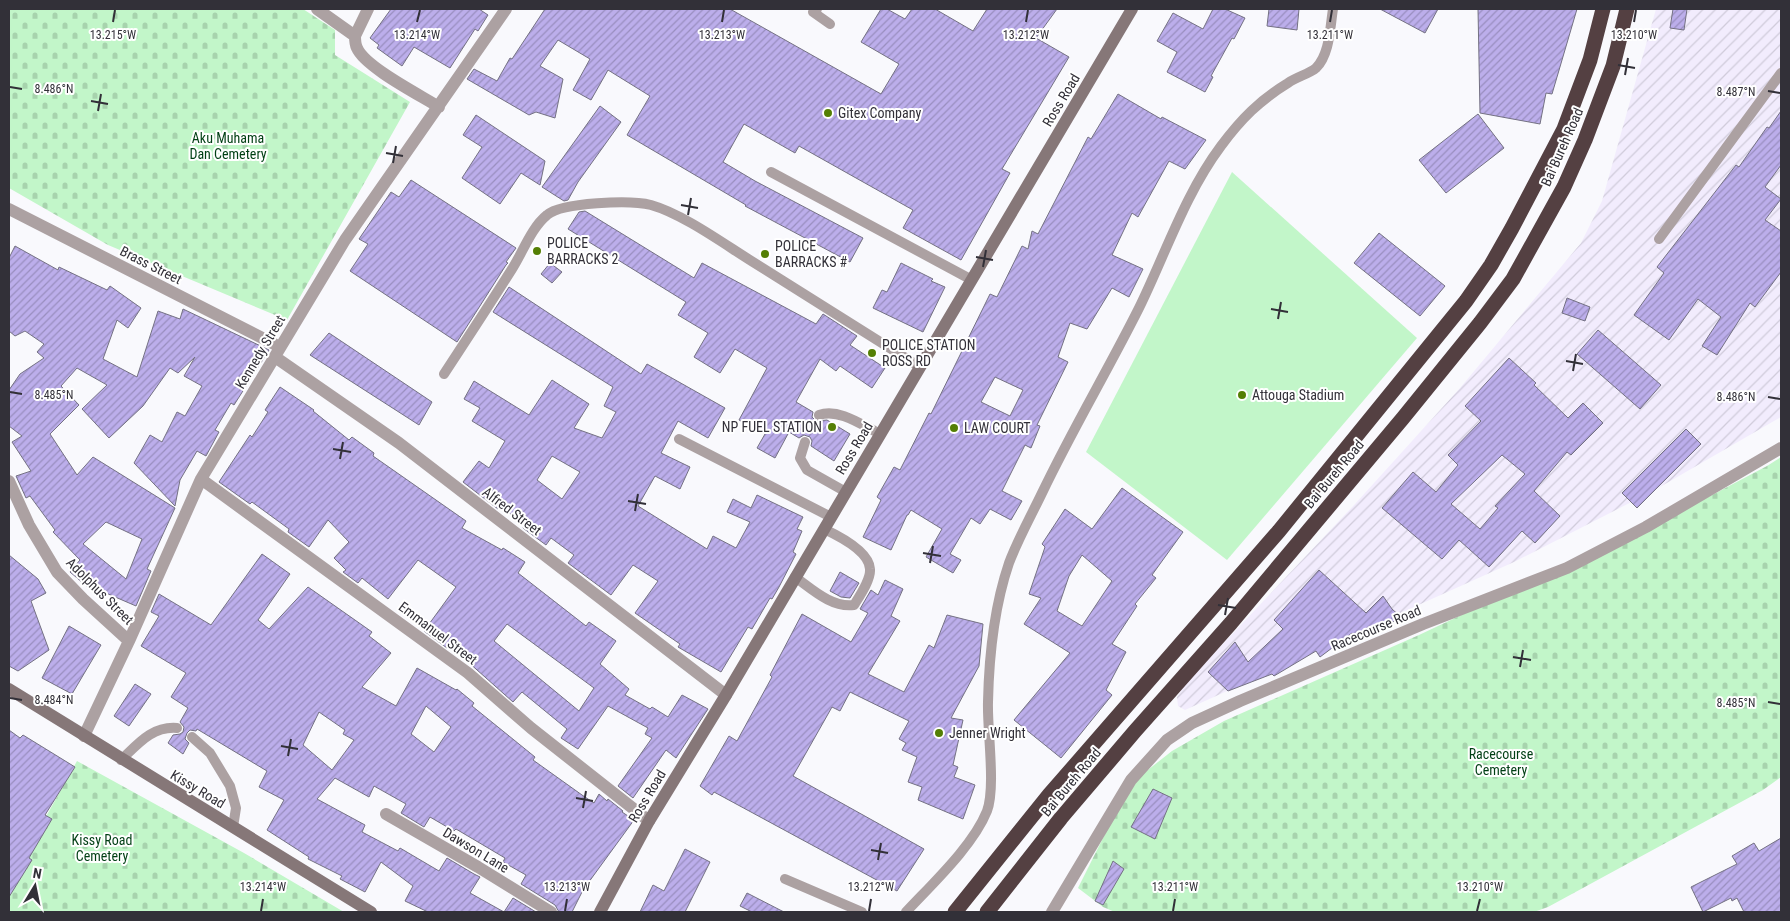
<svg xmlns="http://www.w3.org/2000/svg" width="1790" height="921" font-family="'Roboto Condensed',sans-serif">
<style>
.industrial{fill:url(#industrial-furrows)}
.grass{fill:#c2f6c9}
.cemetery{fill:url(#cemetery-stones)}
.building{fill:url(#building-hatch);stroke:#747183;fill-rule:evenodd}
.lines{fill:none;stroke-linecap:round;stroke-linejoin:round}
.lane{stroke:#aca1a2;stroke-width:10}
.street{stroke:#aca1a2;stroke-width:12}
.secondary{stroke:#867778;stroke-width:12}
.highway{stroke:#544042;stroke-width:15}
.ticks{fill:none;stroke:#323038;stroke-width:2}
.poi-dot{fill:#547f05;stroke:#fff;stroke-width:2}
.labels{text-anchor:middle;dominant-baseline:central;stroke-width:4;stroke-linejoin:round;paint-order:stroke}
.street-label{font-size:14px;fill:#323038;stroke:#fff}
.poi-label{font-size:14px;fill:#323038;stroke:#fff;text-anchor:start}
.park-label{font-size:14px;fill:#003f14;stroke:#fff}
.ticks-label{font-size:12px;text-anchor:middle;fill:#323038;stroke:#fff;stroke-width:4;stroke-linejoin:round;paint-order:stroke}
</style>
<defs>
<pattern id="industrial-furrows" width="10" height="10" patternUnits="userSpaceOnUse" patternTransform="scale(1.25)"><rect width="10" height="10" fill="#f2ecfd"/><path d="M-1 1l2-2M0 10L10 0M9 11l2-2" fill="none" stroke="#d0cbda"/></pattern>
<pattern id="cemetery-stones" width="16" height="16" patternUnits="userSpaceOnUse" patternTransform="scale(1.25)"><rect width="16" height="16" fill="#c2f6c9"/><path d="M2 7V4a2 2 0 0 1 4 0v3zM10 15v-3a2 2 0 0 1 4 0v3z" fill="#a7d3ad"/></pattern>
<pattern id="building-hatch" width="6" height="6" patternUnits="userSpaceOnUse" patternTransform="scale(1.25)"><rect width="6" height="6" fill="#bcaeeb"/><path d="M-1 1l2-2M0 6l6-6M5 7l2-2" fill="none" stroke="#998ebf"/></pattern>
</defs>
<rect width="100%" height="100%" fill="#f9f9fd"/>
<!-- industrial -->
<path class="industrial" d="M 1656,9 L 1781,9 L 1781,417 L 1653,491 L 1514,562 L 1185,710 L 1178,706 L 1177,697 L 1186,683 L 1355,504 L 1460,388 L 1581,243 L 1602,201 Z"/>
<!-- grass -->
<path class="grass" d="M 1232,172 L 1417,338 L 1227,560 L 1086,452 Z"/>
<!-- cemetery -->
<path class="cemetery" d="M 9,9 L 303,9 L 335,30 L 335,55 L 410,102 L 287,320 L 108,245 L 9,188 Z
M 1781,457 L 1781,777 L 1763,790 L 1548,907 L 1534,912 L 1115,912 L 1103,907 L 1078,888 L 1130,784 L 1172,751 L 1224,721 L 1419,635 L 1676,514 L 1767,466 Z
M 77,761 L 244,853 L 344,912 L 9,912 L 9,883 Z"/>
<!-- building -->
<path class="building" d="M 391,9 L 479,9 L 488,15 L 478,31 L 475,29 L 450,68 L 414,47 L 402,66 L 377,48 L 379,45 L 370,38 Z
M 545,9 L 730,9 L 881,94 L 899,64 L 861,42 L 881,9 L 887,9 L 905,19 L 912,9 L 935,9 L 973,31 L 987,9 L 1057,9 L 1036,38 L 1069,57 L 1002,169 L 1010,173 L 961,260 L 903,228 L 913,210 L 799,146 L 795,153 L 744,124 L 723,162 L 755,181 L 863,238 L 850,262 L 745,206 L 746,205 L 627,135 L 650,96 L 608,70 L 591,100 L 573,90 L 590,59 L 558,40 L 540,66 L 563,79 L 555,118 L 536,112 L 529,115 L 467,79 L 474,69 L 497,81 L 510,58 L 512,59 Z
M 1213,9 L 1225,9 L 1245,18 L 1234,39 L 1232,38 L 1211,76 L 1213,77 L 1205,92 L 1167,72 L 1177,52 L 1157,41 L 1173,13 L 1203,29 Z
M 1269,9 L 1299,9 L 1297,30 L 1267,26 Z
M 1380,9 L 1438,9 L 1425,33 Z
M 1478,9 L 1577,9 L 1552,94 L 1546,93 L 1540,124 L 1480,113 Z
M 1673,9 L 1687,9 L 1684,30 L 1670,28 Z
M 1118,94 L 1161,119 L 1162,117 L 1206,140 L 1185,169 L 1169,161 L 1138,217 L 1132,213 L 1112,255 L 1143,269 L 1129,297 L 1112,288 L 1087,329 L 1070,323 L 1058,357 L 1068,362 L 1037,425 L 1040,426 L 1031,448 L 1025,445 L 1002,491 L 1022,501 L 1011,520 L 990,509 L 980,524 L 971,518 L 950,554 L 961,560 L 953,573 L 926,557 L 942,529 L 911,510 L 908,515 L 907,515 L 891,550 L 863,537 L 881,500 L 877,497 L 894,467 L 900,470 L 929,413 L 931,414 L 990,294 L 997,297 L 1022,246 L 1028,249 L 1032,231 L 1038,234 L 1088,137 L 1091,139 ZM 995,377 L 1023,390 L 1010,416 L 981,402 Z
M 600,106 L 621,122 L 578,182 L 568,200 L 564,201 L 542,187 Z
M 1781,111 L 1781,165 L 1765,187 L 1781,199 L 1765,220 L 1781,231 L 1781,272 L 1755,307 L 1750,303 L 1717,355 L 1702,346 L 1721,317 L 1698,299 L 1669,340 L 1634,315 L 1664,273 L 1657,267 L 1736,165 L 1739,167 L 1767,127 L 1769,128 Z
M 1478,114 L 1504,148 L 1446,193 L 1419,160 Z
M 476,115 L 545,161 L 540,185 L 521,173 L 500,204 L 462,178 L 482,147 L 463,135 Z
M 411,180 L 516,248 L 506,262 L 508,263 L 506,265 L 457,342 L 350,271 L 368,244 L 359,239 L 391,192 L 399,197 Z
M 585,211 L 694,278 L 702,263 L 816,324 L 823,314 L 857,336 L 850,345 L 885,368 L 872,388 L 840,366 L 836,371 L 820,359 L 796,402 L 813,412 L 812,417 L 816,421 L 827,420 L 850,434 L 834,461 L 811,446 L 812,441 L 810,437 L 804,435 L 799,438 L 789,432 L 775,458 L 757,448 L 765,434 L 739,420 L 767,368 L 735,349 L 720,373 L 694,357 L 708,333 L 678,315 L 686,302 L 568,229 L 579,212 Z
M 1379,233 L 1445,286 L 1420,316 L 1354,263 Z
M 15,246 L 58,270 L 59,267 L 107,290 L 110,286 L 141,308 L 128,328 L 117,320 L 103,359 L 137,377 L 158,311 L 180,319 L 183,309 L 269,350 L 234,405 L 231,403 L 215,430 L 219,432 L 206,456 L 197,451 L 180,480 L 175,506 L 134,463 L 150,435 L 162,442 L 177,412 L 185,416 L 202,386 L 184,376 L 195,357 L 178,373 L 170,368 L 143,406 L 109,438 L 82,409 L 107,385 L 77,368 L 61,386 L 79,405 L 50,434 L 77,475 L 93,457 L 175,508 L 147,569 L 151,571 L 136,606 L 99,590 L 96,594 L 70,572 L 80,560 L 53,532 L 55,530 L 30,496 L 26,498 L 16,476 L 31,471 L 12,442 L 22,436 L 9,426 L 9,390 L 20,374 L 44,358 L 37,352 L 44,344 L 25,331 L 15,336 L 9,331 L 9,258 ZM 106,522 L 142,539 L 126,579 L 83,544 Z
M 550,263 L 562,272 L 552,283 L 541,274 Z
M 901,263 L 933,279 L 931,281 L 945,287 L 923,332 L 873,308 L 882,290 L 887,292 Z
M 509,287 L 641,374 L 647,364 L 725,408 L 708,438 L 678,421 L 661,453 L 690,467 L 680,489 L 655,476 L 638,506 L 707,549 L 713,536 L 736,548 L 750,522 L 727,512 L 733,499 L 751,508 L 757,495 L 803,517 L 797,529 L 802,531 L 793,552 L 796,554 L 779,587 L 772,599 L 770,598 L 752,629 L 748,627 L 721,672 L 678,647 L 680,644 L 635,613 L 658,581 L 633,565 L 611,595 L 568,563 L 574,555 L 551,538 L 546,545 L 523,528 L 525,525 L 500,506 L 498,509 L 463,482 L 479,461 L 489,468 L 505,441 L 472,421 L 480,408 L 464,399 L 474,381 L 529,415 L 552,380 L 589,404 L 574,428 L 602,438 L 616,412 L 604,406 L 613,387 L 493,312 ZM 552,456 L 580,472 L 562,499 L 537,480 Z
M 1567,298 L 1590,307 L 1585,321 L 1562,313 Z
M 1598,330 L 1661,385 L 1640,409 L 1577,354 Z
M 329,333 L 432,402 L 419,425 L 310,355 Z
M 1509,358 L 1536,383 L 1534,385 L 1568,418 L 1583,403 L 1603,423 L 1571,455 L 1567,452 L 1534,491 L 1560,516 L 1535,543 L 1522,531 L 1489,567 L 1459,540 L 1442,559 L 1382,508 L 1413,472 L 1436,492 L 1458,465 L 1448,455 L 1481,421 L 1465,406 ZM 1502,455 L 1525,474 L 1495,506 L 1498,508 L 1480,529 L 1451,504 Z
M 280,387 L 314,410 L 313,411 L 349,440 L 352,437 L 374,453 L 373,456 L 466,521 L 462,528 L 502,550 L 503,548 L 525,562 L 518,573 L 586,626 L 589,622 L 616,641 L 600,664 L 629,689 L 625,695 L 650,709 L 652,707 L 668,717 L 682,695 L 708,709 L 676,758 L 666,750 L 633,798 L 618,786 L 652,738 L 645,734 L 648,728 L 608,706 L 578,749 L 561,738 L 567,729 L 522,692 L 513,702 L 449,645 L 447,648 L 424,631 L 456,587 L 418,560 L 388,599 L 362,578 L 358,583 L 343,572 L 346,570 L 334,558 L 349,542 L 328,520 L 309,547 L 288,532 L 289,529 L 252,502 L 250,504 L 219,482 L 250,435 L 252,437 L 268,412 L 265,410 ZM 507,624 L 594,688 L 579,711 L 494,641 Z
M 1686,429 L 1701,444 L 1637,508 L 1622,493 Z
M 1122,488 L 1183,532 L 1152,575 L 1156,578 L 1135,604 L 1137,606 L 1112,644 L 1126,652 L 1106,690 L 1112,695 L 1061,758 L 1014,720 L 1070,653 L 1024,624 L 1041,598 L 1029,594 L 1045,547 L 1042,544 L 1065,509 L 1092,529 ZM 1082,555 L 1112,581 L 1082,626 L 1057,611 L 1069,576 Z
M 262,554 L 290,574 L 258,620 L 269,629 L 308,587 L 372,632 L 369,636 L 391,653 L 362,687 L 396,706 L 417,668 L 456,690 L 457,689 L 474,703 L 472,706 L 535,757 L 533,760 L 582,795 L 594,803 L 599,794 L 607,801 L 608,799 L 623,811 L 622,812 L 634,820 L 583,890 L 572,912 L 559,912 L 555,905 L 521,884 L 526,875 L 503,862 L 505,858 L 456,829 L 454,831 L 430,817 L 424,827 L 401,813 L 406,804 L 374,786 L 369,797 L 335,778 L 317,799 L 365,825 L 362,832 L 398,851 L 400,848 L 439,871 L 447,858 L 474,874 L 480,877 L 470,893 L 504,912 L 428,912 L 405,901 L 413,886 L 381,862 L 365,892 L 340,879 L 342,876 L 308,859 L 309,857 L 267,830 L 284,800 L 259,787 L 267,771 L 197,729 L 196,731 L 190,730 L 187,733 L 185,739 L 189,743 L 183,754 L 168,743 L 173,735 L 180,734 L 183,732 L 184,727 L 180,722 L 188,708 L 171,697 L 186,673 L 141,646 L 159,616 L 151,612 L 159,594 L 211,625 ZM 426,706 L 451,727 L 434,752 L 411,734 ZM 319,712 L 345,730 L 343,734 L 354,740 L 332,770 L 303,745 Z
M 9,555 L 38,579 L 46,593 L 31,601 L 49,650 L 18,671 L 9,666 Z
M 1319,570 L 1366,613 L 1383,596 L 1392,609 L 1402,618 L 1354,638 L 1352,633 L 1320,657 L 1316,651 L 1274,676 L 1272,674 L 1228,691 L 1208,672 L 1235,642 L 1248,662 L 1283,629 L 1274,620 Z
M 840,572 L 859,583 L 850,598 L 841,597 L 830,591 Z
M 885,580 L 903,589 L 891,616 L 900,621 L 868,674 L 904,692 L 929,645 L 934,648 L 947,615 L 983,624 L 979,666 L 951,718 L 963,720 L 953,765 L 958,767 L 954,777 L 975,785 L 963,819 L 918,800 L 922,787 L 908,782 L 917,757 L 902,750 L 906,743 L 899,739 L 909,721 L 850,692 L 840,711 L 832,707 L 793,776 L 924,849 L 897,891 L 714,792 L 712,795 L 700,786 L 729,736 L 737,741 L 772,677 L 770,675 L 802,614 L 851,642 L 868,613 L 860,609 L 871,590 L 878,595 Z
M 69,626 L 101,645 L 72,694 L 42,678 Z
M 135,684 L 151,694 L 129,726 L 114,716 Z
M 9,730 L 20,738 L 23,735 L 75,767 L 45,815 L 52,819 L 29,858 L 32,860 L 9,897 Z
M 1153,789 L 1172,798 L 1155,839 L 1131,827 Z
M 1781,838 L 1781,912 L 1744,912 L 1737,898 L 1732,901 L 1731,898 L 1703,912 L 1691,887 L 1737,864 L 1732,856 L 1754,843 L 1759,851 Z
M 685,849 L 710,862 L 685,912 L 640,912 L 653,885 L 664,891 Z
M 1113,861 L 1124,869 L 1103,905 L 1095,901 Z
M 747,893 L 784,912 L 752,912 L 740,906 Z
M 513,898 L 536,912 L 504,912 Z"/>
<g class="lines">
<!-- lane -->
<path class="lane" d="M 817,9 L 813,12 L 830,24
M 771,172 L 972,280
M 1659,239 L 1781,73
M 444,374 C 467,339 490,304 512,269 C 523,252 531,228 547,215 C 562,202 631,200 651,205 C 683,214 724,244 753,262 C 809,297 864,332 920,367
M 819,415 C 839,408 862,425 880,434
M 679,439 L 831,517
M 805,442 L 800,458 L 807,470 L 846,492
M 795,577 C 813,590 832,608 854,605 C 859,597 871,580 870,569 C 869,551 839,536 824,529
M 192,737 L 210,753 L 230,786 L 236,808 L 233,827
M 121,760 C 138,744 152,726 177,728
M 785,879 L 862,912
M 906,912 C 932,884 973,846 987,811 C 996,787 987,730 988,702 C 989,656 994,607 1009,563 C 1018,539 1031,516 1042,493 C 1072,430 1108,370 1139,308 C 1165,255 1185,194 1221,146 C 1241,119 1260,100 1288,83 C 1296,77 1309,74 1316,68 C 1330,54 1330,27 1333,9"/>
<!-- street -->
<path class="street" d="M 317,9 L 355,36 C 355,40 355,44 357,48 C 365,67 420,95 439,107
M 355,36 L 368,9
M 9,209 L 280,347
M 275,357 L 399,443 L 726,695
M 201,479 L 468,673 L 531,728 L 649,821
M 9,481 L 29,525 L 57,572 L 83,599 L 129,641
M 84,736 L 129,641 L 201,479 L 345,240 L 506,9
M 386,814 L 478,867 L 551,912
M 1052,912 L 1131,780 L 1167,740 L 1192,723 L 1240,701 L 1423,624 L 1567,568 L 1646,527 L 1781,448"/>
<!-- secondary -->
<path class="secondary" d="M 9,689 L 371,912
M 600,912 L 649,821 L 726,695 L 1132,9"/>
<!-- highway -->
<path class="highway" d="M 955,912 L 1049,795 L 1279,531 L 1466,301 L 1491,265 L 1512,228 L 1564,129 L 1590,60 L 1603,9
M 987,912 L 1061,818 L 1135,731 L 1231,623 L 1403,418 L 1480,323 L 1513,279 L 1564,187 L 1585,140 L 1613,66 L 1627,9"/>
</g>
<!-- ticks -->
<path class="ticks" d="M 113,22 L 115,10M 417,22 L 420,10M 722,22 L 724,10M 1026,22 L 1028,10M 1330,22 L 1332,10M 1634,22 L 1636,10M 1618,65 L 1635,68M 1625,75 L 1628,58M 10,87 L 22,89M 1768,91 L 1780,93M 91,101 L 108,104M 98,111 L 101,94M 386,153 L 403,156M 393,163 L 396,146M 681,205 L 698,208M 688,215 L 691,198M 976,257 L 993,260M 983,267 L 986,250M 1271,309 L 1288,312M 1278,319 L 1281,302M 1566,361 L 1583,364M 1573,371 L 1576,354M 10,392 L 22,394M 1768,397 L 1780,399M 333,449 L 351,452M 340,459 L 343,442M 628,501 L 646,504M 635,511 L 638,494M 923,553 L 941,556M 930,563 L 933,546M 1218,605 L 1236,608M 1225,615 L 1228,598M 1513,657 L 1531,660M 1520,667 L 1523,650M 10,698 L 22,700M 1768,702 L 1780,704M 281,746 L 298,749M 288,756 L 291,739M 576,798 L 593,801M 583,808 L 586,791M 871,850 L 888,853M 878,860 L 881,843M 261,911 L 263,899M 565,911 L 567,899M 869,911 L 871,899M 1173,911 L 1175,899M 1477,911 L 1480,899"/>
<!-- markers -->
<g class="poi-dot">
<circle cx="828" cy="113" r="5"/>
<circle cx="537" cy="251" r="5"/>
<circle cx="765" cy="254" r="5"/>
<circle cx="872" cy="353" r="5"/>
<circle cx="1242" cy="395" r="5"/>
<circle cx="832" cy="427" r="5"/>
<circle cx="954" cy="428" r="5"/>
<circle cx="939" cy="733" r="5"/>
</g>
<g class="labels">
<!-- street labels -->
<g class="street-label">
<text transform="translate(1061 100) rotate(-59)">Ross Road</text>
<text transform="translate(1562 147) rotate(-66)">Bai Bureh Road</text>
<text transform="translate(151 265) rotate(27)">Brass Street</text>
<text transform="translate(260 352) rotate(-59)">Kennedy Street</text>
<text transform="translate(854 448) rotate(-59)">Ross Road</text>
<text transform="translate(1334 474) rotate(-50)">Bai Bureh Road</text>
<text transform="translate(512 511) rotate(37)">Alfred Street</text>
<text transform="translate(100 591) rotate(45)">Adolphus Street</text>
<text transform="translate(1376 628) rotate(-23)">Racecourse Road</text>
<text transform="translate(438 633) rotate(37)">Emmanuel Street</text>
<text transform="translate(1071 782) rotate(-50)">Bai Bureh Road</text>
<text transform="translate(198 789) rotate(31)">Kissy Road</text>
<text transform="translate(647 796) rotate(-59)">Ross Road</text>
<text transform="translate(476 850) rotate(31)">Dawson Lane</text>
</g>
<!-- poi labels -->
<g class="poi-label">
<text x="838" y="113">Gitex Company</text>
<text x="547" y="243">POLICE<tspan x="547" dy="16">BARRACKS 2</tspan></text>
<text x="775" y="246">POLICE<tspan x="775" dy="16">BARRACKS #</tspan></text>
<text x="882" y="345">POLICE STATION<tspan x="882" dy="16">ROSS RD</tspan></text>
<text x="1252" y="395">Attouga Stadium</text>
<text x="822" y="427" text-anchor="end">NP FUEL STATION</text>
<text x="964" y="428">LAW COURT</text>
<text x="949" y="733">Jenner Wright</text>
</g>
<!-- park labels -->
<g class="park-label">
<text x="228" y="138">Aku Muhama<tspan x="228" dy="16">Dan Cemetery</tspan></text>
<text x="1501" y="754">Racecourse<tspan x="1501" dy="16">Cemetery</tspan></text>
<text x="102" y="840">Kissy Road<tspan x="102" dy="16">Cemetery</tspan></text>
</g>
</g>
<g class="ticks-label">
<text x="113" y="39">13.215°W</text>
<text x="417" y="39">13.214°W</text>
<text x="722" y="39">13.213°W</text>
<text x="1026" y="39">13.212°W</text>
<text x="1330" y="39">13.211°W</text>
<text x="1634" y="39">13.210°W</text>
<text x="54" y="93">8.486°N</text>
<text x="1736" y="96">8.487°N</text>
<text x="54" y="399">8.485°N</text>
<text x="1736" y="401">8.486°N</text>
<text x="54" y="704">8.484°N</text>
<text x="1736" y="707">8.485°N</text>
<text x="263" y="891">13.214°W</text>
<text x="567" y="891">13.213°W</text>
<text x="871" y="891">13.212°W</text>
<text x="1175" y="891">13.211°W</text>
<text x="1480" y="891">13.210°W</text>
</g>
<!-- border -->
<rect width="1790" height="921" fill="none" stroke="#323038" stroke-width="20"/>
<!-- north arrow -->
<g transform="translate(35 886) rotate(10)" stroke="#ffffff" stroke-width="4" paint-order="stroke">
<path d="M0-4L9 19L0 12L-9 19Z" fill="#323038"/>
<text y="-8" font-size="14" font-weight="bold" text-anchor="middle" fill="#323038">N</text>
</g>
</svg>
